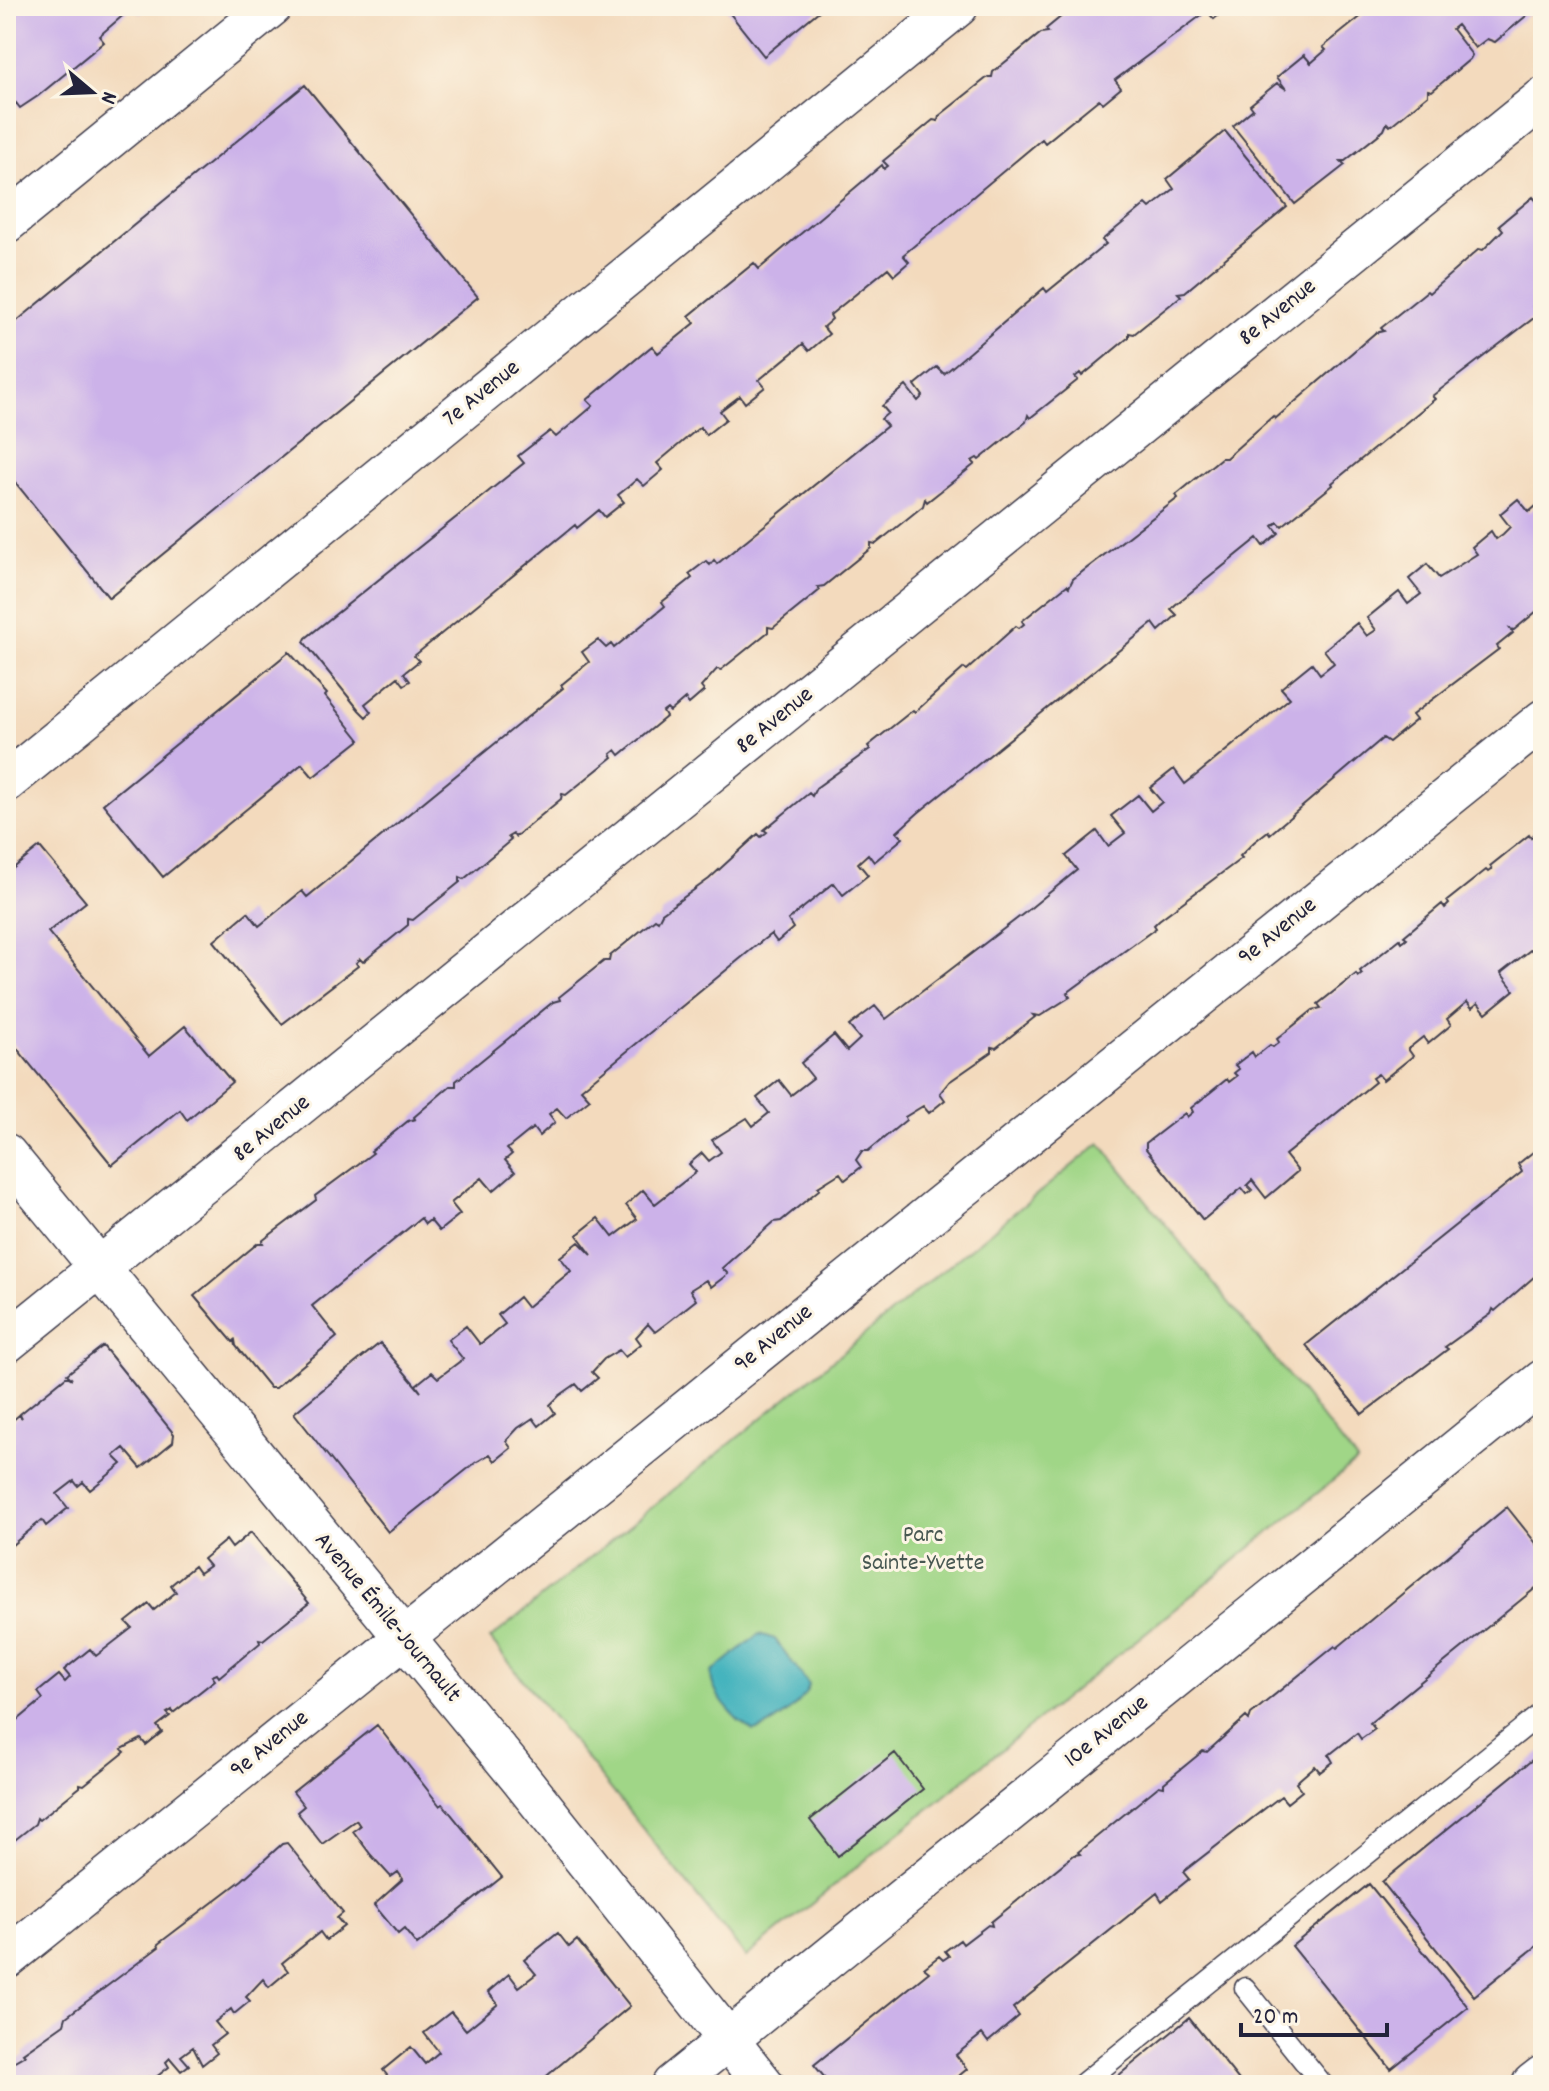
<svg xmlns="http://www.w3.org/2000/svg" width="1549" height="2091" font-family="Dekko,sans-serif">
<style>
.green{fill:#a0d687;stroke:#617c61;stroke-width:2}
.water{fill:#45b4be;stroke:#346b7c;stroke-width:2}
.building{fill:#ccb2e9}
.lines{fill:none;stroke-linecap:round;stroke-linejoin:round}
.service-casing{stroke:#413e4e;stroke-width:23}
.minor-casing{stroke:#413e4e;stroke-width:43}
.secondary-casing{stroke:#413e4e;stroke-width:47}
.service{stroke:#fff;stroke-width:20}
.minor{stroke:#fff;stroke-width:40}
.secondary{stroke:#fff;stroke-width:44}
.labels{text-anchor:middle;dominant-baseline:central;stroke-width:6;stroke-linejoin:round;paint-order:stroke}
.street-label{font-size:24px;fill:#22223b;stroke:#fcf5e5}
.park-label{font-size:24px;fill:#485852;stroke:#fcf5e5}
</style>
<rect width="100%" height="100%" fill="#fcf5e5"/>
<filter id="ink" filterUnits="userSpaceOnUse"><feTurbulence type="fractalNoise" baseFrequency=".0125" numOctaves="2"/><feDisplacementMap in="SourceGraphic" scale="16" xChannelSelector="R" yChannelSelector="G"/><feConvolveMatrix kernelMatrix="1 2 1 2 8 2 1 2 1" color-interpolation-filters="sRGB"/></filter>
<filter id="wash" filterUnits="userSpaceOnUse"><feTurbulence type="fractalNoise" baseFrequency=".006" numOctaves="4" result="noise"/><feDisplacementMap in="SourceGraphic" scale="32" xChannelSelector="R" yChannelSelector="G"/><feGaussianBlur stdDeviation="1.8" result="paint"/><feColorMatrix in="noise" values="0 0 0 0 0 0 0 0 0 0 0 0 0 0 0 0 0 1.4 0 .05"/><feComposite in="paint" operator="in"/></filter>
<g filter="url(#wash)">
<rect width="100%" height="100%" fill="#f3dabd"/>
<!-- green -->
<path class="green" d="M 1100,1143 L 1357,1461 L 746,1957 L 490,1639 Z"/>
<!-- water -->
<path class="water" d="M 759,1634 L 775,1639 L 809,1685 C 805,1702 770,1729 753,1731 C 737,1722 707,1690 712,1672 Z"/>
<g id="blocks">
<!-- building -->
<path class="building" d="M 6,6 L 149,6 L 140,14 L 134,6 L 99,36 L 104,42 L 38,96 L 20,108 L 16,103 L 6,111 Z
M 724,6 L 825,6 L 764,56 Z
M 1074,6 L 1229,6 L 1214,19 L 1207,11 L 1115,80 L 1121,88 L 1103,103 L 1099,99 L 1045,143 L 1042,139 L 903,255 L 909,262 L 894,275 L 888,268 L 830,315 L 832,319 L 823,327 L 829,334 L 809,351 L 803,344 L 759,380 L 765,387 L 745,403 L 740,396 L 720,411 L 726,419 L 706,435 L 700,427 L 657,463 L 663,470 L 644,486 L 637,479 L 628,487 L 618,495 L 624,502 L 605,517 L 599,510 L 577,528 L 575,525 L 414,656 L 419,661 L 404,673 L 410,681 L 404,685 L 398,677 L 365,704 L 371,712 L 366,717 L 359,710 L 304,642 L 306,638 L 524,463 L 518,456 L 550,431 L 556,437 L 574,422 L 593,406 L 587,400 L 652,346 L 658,353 L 695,323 L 689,316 L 754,263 L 759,269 L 882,165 L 884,169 L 888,166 L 883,161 L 933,120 L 938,121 L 939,116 L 988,77 L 992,77 L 993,72 L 1041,33 L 1048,32 L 1046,29 Z
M 1374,6 L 1538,6 L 1495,42 L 1487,39 L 1475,48 L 1457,25 L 1452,29 L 1472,55 L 1470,59 L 1432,91 L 1428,90 L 1428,95 L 1390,126 L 1387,123 L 1384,130 L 1345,161 L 1341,161 L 1345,165 L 1295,204 L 1233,126 L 1253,109 L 1250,105 L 1277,83 L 1286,89 L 1277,77 L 1304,55 L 1311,63 L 1326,50 L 1323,47 Z
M 305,85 L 478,297 L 109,598 L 6,471 L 6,330 Z
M 1225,131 L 1287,207 L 1185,292 L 1178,293 L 1181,296 L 1134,334 L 1129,333 L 1129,337 L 1082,376 L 1080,373 L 1075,377 L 1078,380 L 1030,418 L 1028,415 L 1026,422 L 979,460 L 977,458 L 972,461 L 975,464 L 927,502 L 925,499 L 923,506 L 876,544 L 871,543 L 871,548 L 824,586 L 818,587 L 820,590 L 773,628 L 768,627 L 768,632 L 721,670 L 717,669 L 701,687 L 704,691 L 689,704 L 685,699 L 670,712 L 667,709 L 663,712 L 666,717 L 620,755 L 616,750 L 611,754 L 613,757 L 566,795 L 562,794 L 561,799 L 515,837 L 513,834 L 508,837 L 511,840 L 464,879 L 460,877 L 460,882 L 413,920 L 408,919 L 408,925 L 363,962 L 360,959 L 356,963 L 358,966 L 282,1024 L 214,941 L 248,912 L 259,926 L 302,891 L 307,897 L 563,688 L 561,685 L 589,662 L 582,652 L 598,640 L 606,648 L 611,644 L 614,648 L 665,606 L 662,602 L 692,578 L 689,574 L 706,561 L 710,565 L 714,560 L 717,564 L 887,426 L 881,419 L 888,413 L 882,406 L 906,386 L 918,401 L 923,396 L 915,385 L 937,367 L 944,374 L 1044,288 L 1047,292 L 1106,244 L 1102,240 L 1146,204 L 1150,208 L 1174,189 L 1167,179 Z
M 1533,197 L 1539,204 L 1543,201 L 1543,299 L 1533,307 L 1539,314 L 1432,396 L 1435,399 L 1332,483 L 1333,485 L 1282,526 L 1278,522 L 1273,526 L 1279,533 L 1264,546 L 1258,538 L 1175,605 L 1171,609 L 1177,615 L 1159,631 L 1153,623 L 918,813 L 897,832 L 903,838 L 874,862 L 868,854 L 858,863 L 868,875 L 843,895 L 834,883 L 788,920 L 793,928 L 777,942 L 771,934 L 763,940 L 581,1089 L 590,1099 L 566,1118 L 557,1108 L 549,1114 L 555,1122 L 539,1136 L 533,1128 L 507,1149 L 512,1154 L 505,1160 L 515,1172 L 493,1191 L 482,1178 L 451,1203 L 460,1214 L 439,1231 L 430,1220 L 425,1224 L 421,1218 L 312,1306 L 337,1337 L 275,1388 L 270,1388 L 236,1346 L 235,1340 L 233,1342 L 194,1296 L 258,1243 L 263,1243 L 262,1241 L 316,1200 L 315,1196 L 373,1153 L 371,1151 L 408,1121 L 415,1119 L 414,1117 L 450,1086 L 456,1086 L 456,1081 L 553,1002 L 560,1000 L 559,997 L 604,961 L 609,961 L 610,956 L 655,919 L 658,921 L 662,913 L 709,879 L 758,834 L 761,837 L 767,832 L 764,830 L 809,793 L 812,796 L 816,788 L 870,749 L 868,746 L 913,710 L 915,712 L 964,668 L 967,670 L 1016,626 L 1019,628 L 1024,624 L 1022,621 L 1067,585 L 1069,587 L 1073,579 L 1178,498 L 1176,495 L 1221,458 L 1226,458 L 1273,416 L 1275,419 L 1375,333 L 1384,331 L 1381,328 L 1427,291 L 1429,293 L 1479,249 L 1483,250 L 1503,230 L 1499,225 Z
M 1518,499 L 1529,512 L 1543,500 L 1543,606 L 1514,630 L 1510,629 L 1513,633 L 1497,646 L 1499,649 L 1412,715 L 1416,720 L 1389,742 L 1383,738 L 1270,834 L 1268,831 L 1254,842 L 1240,856 L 1242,858 L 1159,920 L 1154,925 L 1156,928 L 1067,993 L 1070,997 L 1040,1016 L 1033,1015 L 1035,1017 L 996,1048 L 992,1047 L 992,1052 L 949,1082 L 940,1093 L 945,1100 L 929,1113 L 923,1106 L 905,1117 L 906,1120 L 868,1151 L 862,1151 L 856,1160 L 861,1167 L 845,1180 L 840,1173 L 818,1187 L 820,1189 L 781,1221 L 774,1222 L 722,1268 L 728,1274 L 711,1287 L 706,1280 L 690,1290 L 696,1300 L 667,1323 L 655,1332 L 648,1324 L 636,1337 L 641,1344 L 625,1357 L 619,1350 L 604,1359 L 592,1372 L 598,1378 L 582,1391 L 576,1384 L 559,1396 L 550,1405 L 555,1413 L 539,1426 L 533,1418 L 518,1428 L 506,1441 L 511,1448 L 495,1461 L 490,1454 L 475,1463 L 388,1532 L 294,1413 L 380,1343 L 421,1392 L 416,1385 L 432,1372 L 438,1378 L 463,1359 L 448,1340 L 466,1326 L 480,1344 L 505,1324 L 498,1315 L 519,1297 L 527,1307 L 571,1271 L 560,1257 L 579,1242 L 592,1255 L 577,1235 L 598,1218 L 613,1237 L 637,1219 L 626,1205 L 643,1190 L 655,1204 L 696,1172 L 689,1164 L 702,1153 L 709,1161 L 721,1152 L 712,1140 L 747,1118 L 753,1126 L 769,1113 L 757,1098 L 779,1080 L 791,1095 L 813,1078 L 801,1063 L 834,1035 L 847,1051 L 860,1039 L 849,1026 L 875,1006 L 886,1019 L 1027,911 L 1077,870 L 1066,856 L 1097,831 L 1108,846 L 1125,833 L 1111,816 L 1138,795 L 1151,811 L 1162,802 L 1150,788 L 1174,769 L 1185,784 L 1199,773 L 1290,698 L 1281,688 L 1312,663 L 1320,674 L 1334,663 L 1324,650 L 1357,623 L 1367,636 L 1376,630 L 1367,618 L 1399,592 L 1408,604 L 1421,594 L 1409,579 L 1427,564 L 1439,578 L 1477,554 L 1472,547 L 1491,531 L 1496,539 L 1503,534 L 1510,527 L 1500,514 Z
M 289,652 L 327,694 L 325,696 L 360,740 L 313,777 L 302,764 L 163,877 L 103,804 Z
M 1543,823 L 1543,940 L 1501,973 L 1514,990 L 1486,1013 L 1478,1003 L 1472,1008 L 1467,1002 L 1447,1019 L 1451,1025 L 1428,1044 L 1423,1037 L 1408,1049 L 1413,1056 L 1383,1080 L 1378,1074 L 1372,1078 L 1375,1082 L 1285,1155 L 1298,1171 L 1266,1198 L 1252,1180 L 1247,1185 L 1252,1190 L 1247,1194 L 1242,1188 L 1203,1220 L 1146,1149 L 1146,1143 L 1185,1113 L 1187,1117 L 1193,1112 L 1191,1108 L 1227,1079 L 1229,1082 L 1237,1076 L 1234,1073 L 1239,1069 L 1235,1065 L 1252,1052 L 1255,1057 L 1270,1045 L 1273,1047 L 1279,1042 L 1277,1039 L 1313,1010 L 1321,1008 L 1318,1004 L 1356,974 L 1358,977 L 1362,974 L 1360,971 L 1400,939 L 1402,942 L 1407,938 L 1404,936 L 1442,904 L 1445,908 L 1449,904 L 1447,901 L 1486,870 L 1488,872 L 1492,869 L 1490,866 L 1529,835 L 1531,838 Z
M 40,847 L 86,902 L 48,932 L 149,1056 L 185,1026 L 232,1082 L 187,1120 L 180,1110 L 112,1165 L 6,1035 L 6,874 Z
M 1543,1144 L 1543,1269 L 1495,1311 L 1493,1309 L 1491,1314 L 1445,1347 L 1448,1349 L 1362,1414 L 1306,1345 L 1522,1172 L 1518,1164 Z
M 103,1346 L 174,1434 L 173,1442 L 141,1468 L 124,1448 L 114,1456 L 122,1464 L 90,1490 L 83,1482 L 78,1486 L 74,1481 L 57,1494 L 68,1508 L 46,1526 L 42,1520 L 6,1550 L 6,1426 L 19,1415 L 22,1418 L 20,1414 L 67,1376 L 72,1379 L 67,1374 Z
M 1507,1507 L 1543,1552 L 1543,1582 L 1370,1723 L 1375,1729 L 1361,1739 L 1357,1733 L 1329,1755 L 1333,1762 L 1320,1772 L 1315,1766 L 1300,1779 L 1296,1783 L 1302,1791 L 1287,1803 L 1281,1796 L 1183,1872 L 1189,1879 L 1162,1901 L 1157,1893 L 1013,2008 L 1019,2016 L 988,2042 L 982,2034 L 956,2055 L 967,2069 L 948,2085 L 831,2085 L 814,2065 L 929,1972 L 924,1968 L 939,1956 L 943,1960 L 949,1956 L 945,1951 L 960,1940 L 963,1944 L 988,1925 L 992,1926 L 991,1922 L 1074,1855 L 1080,1854 L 1078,1852 L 1159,1786 L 1164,1787 L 1164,1783 L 1203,1751 L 1207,1752 L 1246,1717 L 1249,1720 L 1251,1714 L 1335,1646 L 1337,1648 Z
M 251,1532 L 309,1603 L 263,1640 L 259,1639 L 260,1643 L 219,1677 L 217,1674 L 212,1676 L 215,1680 L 173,1713 L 172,1710 L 167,1713 L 170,1716 L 157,1726 L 162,1732 L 146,1745 L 141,1739 L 122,1749 L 125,1752 L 84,1785 L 80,1784 L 80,1787 L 39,1820 L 37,1818 L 35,1824 L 6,1847 L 6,1730 L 43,1699 L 38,1692 L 59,1675 L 65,1682 L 70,1677 L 64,1670 L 90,1649 L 96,1656 L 132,1628 L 126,1622 L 149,1604 L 154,1610 L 176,1592 L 171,1585 L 194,1566 L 199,1573 L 209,1566 L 203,1559 L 226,1540 L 232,1548 Z
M 377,1725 L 440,1806 L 443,1804 L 502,1877 L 417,1945 L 404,1929 L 398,1934 L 374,1905 L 403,1879 L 398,1872 L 391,1877 L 371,1855 L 353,1831 L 360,1826 L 356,1820 L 322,1844 L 297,1812 L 304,1806 L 293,1792 Z
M 1543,1751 L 1543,1941 L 1474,1996 L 1382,1882 Z
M 895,1753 L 923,1789 L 838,1856 L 810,1820 Z
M 287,1843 L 343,1913 L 337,1918 L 344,1926 L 326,1940 L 320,1932 L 282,1963 L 288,1971 L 269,1987 L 263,1979 L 246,1997 L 250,2001 L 234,2014 L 231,2009 L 215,2022 L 225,2034 L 211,2045 L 217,2053 L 202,2065 L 193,2047 L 181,2056 L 189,2065 L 181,2071 L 170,2058 L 166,2062 L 169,2067 L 151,2081 L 148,2077 L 138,2085 L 6,2085 L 6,2066 L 25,2055 L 23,2053 L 64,2024 L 66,2017 L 159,1947 L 158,1944 L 242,1880 L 282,1844 Z
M 1369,1884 L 1468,2007 L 1391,2069 L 1292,1946 Z
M 558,1933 L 569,1947 L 577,1940 L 630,2006 L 536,2085 L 395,2085 L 383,2070 L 411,2047 L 425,2064 L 439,2052 L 424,2033 L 451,2012 L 466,2030 L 498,2004 L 488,1992 L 509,1974 L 519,1987 L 536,1974 L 524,1960 Z
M 1189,2018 L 1243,2085 L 1106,2085 L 1113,2080 Z"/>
</g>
</g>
<g filter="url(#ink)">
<use href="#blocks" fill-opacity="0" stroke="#413e4e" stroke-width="2"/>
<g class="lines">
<!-- service casing -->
<g class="service-casing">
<path id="service" d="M 1245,1988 L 1323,2085
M 1081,2085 L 1543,1712"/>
</g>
<!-- minor casing -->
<g class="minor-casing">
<path id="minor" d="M 6,223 L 272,6
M 6,782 L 958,6
M 6,1154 L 520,1778 L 764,2085
M 6,1343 L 1543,98
M 6,1959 L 1543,720
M 672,2085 L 1543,1380"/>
</g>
<!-- secondary casing -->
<g class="secondary-casing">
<path id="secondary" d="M 1534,2085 L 1543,2078"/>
</g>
<!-- service -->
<use href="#service" class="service"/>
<!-- minor -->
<use href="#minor" class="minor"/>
<!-- secondary -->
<use href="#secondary" class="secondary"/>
</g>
</g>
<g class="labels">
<!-- street labels -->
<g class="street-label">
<text transform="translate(1278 313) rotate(-39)">8e Avenue</text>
<text transform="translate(482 394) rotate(-39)">7e Avenue</text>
<text transform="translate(775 721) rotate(-39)">8e Avenue</text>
<text transform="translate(1278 932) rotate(-39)">9e Avenue</text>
<text transform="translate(272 1129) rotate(-39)">8e Avenue</text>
<text transform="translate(774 1339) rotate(-39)">9e Avenue</text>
<text transform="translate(387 1618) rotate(50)">Avenue Émile-Journault</text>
<text transform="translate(1107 1732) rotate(-39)">10e Avenue</text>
<text transform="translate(270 1745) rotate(-39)">9e Avenue</text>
</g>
<!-- park labels -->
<g class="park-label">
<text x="923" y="1536">Parc<tspan x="923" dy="28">Sainte-Yvette</tspan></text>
</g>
</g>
<!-- margin -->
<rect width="1549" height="2091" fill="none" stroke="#fcf5e5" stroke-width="32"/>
<!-- north arrow -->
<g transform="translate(92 92) rotate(109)" stroke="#fcf5e5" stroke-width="6" paint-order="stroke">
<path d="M0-6L14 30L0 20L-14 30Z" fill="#22223b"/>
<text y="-12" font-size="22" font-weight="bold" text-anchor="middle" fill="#22223b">N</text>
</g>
<!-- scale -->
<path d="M1241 2023v12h146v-12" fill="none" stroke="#22223b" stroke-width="4"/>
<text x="1253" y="2023" font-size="24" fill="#22223b" stroke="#fcf5e5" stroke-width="6" paint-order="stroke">20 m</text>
</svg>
